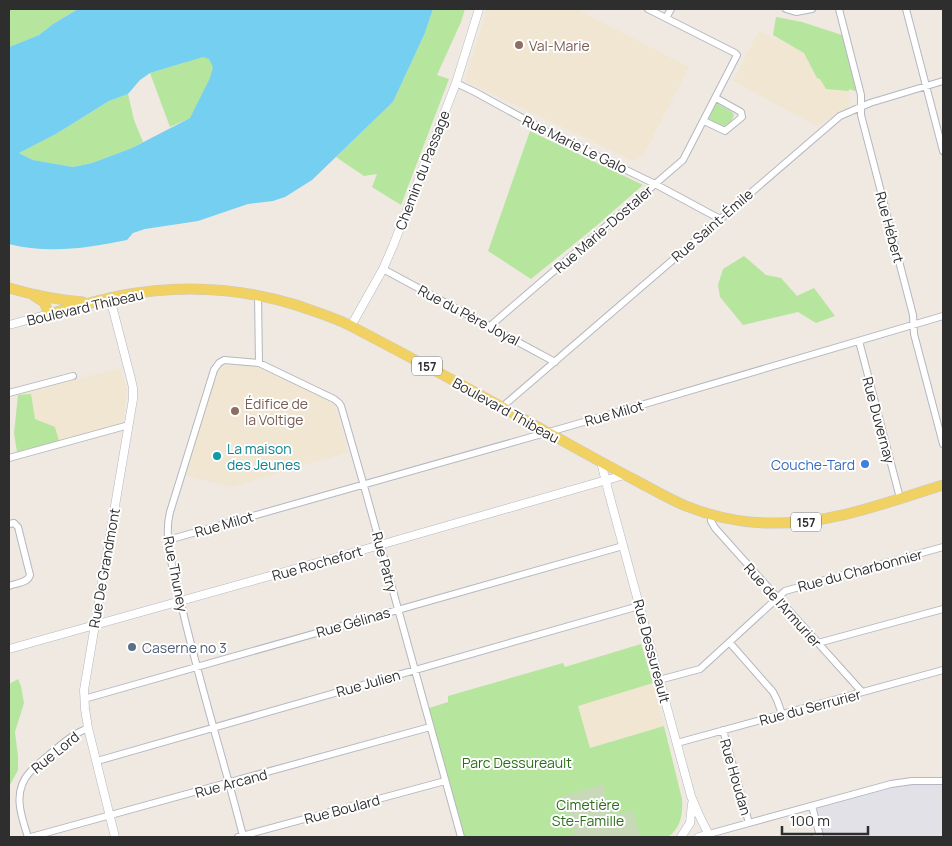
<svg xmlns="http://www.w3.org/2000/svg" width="952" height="846" font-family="Manrope,sans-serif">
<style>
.industrial{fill:#e3e1e8}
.education{fill:#f0e6d1}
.green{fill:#b6e59e}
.cemetery{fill:#c8d9b8}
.water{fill:#75cff0;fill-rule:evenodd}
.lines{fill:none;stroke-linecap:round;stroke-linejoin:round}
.minor-casing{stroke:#b4b7c1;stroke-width:8}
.tertiary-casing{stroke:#b4b7c1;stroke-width:9}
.primary-casing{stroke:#c9c9c9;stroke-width:11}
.minor{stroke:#fff;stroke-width:6}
.tertiary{stroke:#fff;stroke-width:8}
.primary{stroke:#f2d163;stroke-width:10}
.education-dot{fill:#8d6e63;stroke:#fff;stroke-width:2}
.culture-dot{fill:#0f9aa8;stroke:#fff;stroke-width:2}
.shop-dot{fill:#3f7fe0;stroke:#fff;stroke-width:2}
.service-dot{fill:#5c6f8a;stroke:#fff;stroke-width:2}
.labels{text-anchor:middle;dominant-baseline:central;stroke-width:4;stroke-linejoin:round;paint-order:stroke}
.shield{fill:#fff;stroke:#6d6d6d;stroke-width:1}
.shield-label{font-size:12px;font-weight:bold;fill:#2e2e2e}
.education-label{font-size:14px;fill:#785e54;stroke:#fff;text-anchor:start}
.street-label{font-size:14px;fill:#2e2e2e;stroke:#fff}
.culture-label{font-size:14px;fill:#0d838f;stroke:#fff;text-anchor:start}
.shop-label{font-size:14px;fill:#366cbe;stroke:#fff;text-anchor:end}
.service-label{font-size:14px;fill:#4e5e75;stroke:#fff;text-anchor:start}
.park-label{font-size:14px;fill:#2c6e1b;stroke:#fff}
</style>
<rect width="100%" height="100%" fill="#efe9e1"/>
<!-- industrial -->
<path class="industrial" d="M 943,784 L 943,837 L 822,837 L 814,808 L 895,785 Z"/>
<!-- education -->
<path class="education" d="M 487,9 L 576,9 L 689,67 L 644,154 L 634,161 L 465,81 Z
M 759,31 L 803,51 L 826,89 L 849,91 L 850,105 L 817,126 L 733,81 Z
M 252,365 L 325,398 L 336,408 L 348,452 L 232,487 L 179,474 L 211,374 L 220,366 Z
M 120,368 L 127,389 L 123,424 L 29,449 L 18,395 Z
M 653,683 L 664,726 L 590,748 L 578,705 Z"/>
<!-- green -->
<path class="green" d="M 9,9 L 78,9 L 53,24 L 39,35 L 9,47 Z
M 321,9 L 190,118 L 170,127 L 150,73 L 183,63 Z
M 433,9 L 465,9 L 461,22 L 437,75 L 449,79 L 401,205 L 372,187 L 377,174 L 364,176 L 336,157 L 393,102 L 425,33 Z
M 776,17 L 802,22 L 845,36 L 858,92 L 849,89 L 849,91 L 826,89 L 820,79 L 817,78 L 804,53 L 773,35 Z
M 128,94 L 134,120 L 143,142 L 132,148 L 92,163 L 73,167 L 33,160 L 19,153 L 56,134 L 109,101 Z
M 713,101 L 732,112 L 734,115 L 731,122 L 719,129 L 704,122 Z
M 530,131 L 643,185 L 595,227 L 531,279 L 488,251 Z
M 744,256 L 766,275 L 781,278 L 797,296 L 814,288 L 835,316 L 816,323 L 798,312 L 743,325 L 720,297 L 718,285 L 723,269 Z
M 31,394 L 35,419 L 55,427 L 59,441 L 17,452 L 14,433 L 18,395 Z
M 641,644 L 653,683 L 578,706 L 590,748 L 664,726 L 682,799 C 683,813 681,828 668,837 L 461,837 L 426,709 L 448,702 L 448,696 L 563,663 L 565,667 Z
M 18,679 L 21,686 L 24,703 L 15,732 L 18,757 L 18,770 L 9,787 L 9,684 Z"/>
<!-- cemetery -->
<path class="cemetery" d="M 603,784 L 610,816 L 633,811 L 640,837 L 575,837 L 563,796 Z"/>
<!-- water -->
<path class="water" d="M 78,9 L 433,9 L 425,33 L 393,102 L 312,180 L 285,197 L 273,201 L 248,204 L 198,221 L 145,229 L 133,233 L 127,240 C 89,248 47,254 9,244 L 9,47 L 39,35 L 53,24 ZM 203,57 L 209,59 L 213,67 L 210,78 L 190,118 L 132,148 L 92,163 L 73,167 L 33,160 L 19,153 L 56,134 L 109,101 L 128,94 L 140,80 L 150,73 Z"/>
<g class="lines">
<!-- minor casing -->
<g class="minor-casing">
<path id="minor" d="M 786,9 L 796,12 L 812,9
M 839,9 L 861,95 L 861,115 L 913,315 L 914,334 L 943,444
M 906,9 L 943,151
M 666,18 L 671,9
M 456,83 L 475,92 L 546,131 L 655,184 L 720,219
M 704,121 L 725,131 L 742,117 L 741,112 L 716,98
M 383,269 L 555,362
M 258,295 L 259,363
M 490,326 L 683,160 L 736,57 L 737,55 L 735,53 L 648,9
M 859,341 L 900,498
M 9,393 L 73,376
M 502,407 L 840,116 L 870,103 L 943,81
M 9,458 L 129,425
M 711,515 L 711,521 L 715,528 L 862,692
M 9,524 L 14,523 L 18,527 L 30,575 C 28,583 16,583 9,586
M 168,540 L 570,426 L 943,316
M 730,643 L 773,692 L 777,700 L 782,714
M 818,643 L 943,609
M 659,680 L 700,669 L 785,591 L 943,547
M 84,699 L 623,546
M 723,730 L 749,823
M 677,743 L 943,670
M 97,761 L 639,606
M 812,806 L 820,836 L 815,837
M 709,834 L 891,784 L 912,781 L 943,781
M 243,836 C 223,757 198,679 180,599 C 174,573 163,539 170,512 L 214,370 L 219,363 L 224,360 L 259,363 L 334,399 L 339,403 L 341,406 L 366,493 L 461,837
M 28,837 C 21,816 12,791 30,772 C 36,765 43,760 50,754 C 62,744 73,734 88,728
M 31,837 L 430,727
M 238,837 L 445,781"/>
</g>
<!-- tertiary casing -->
<g class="tertiary-casing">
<path id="tertiary" d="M 110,298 L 131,379 L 133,388 L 133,399 L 84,690 L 85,709 L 88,728 L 115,837
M 9,325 L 49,314
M 351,326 L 383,269 L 393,246 L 456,83 L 479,9
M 601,462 L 609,494 L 691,796 L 699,815 L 710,837
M 9,649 L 352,553 L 624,475
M 681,837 L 690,823 L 692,804
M 699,837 L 709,834"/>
</g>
<!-- primary casing -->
<g class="primary-casing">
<path id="primary" d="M 9,288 C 33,295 58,300 83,302
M 33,295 L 44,302 L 49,314 C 72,308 95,301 119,296 C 180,284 237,287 296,305 C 313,311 330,316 347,324 C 410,357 474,391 536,426 C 569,444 602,463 635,480 C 652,489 669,499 686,506 C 713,517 742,523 771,523 C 829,525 888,502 943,485"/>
</g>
<!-- minor -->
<use href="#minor" class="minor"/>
<!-- tertiary -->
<use href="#tertiary" class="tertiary"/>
<!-- primary -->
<use href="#primary" class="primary"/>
</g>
<!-- markers -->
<g class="education-dot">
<circle cx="519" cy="45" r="5"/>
<circle cx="235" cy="411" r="5"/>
</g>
<circle class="culture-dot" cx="217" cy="456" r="5"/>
<circle class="shop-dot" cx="865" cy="464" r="5"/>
<circle class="service-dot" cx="132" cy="647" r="5"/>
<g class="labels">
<!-- shield labels -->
<g class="shield">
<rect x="412" y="356.5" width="30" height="19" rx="4"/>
<rect x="791" y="512.5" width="30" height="19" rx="4"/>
</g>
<g class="shield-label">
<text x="427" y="366">157</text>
<text x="806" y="522">157</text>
</g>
<!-- education labels -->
<g class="education-label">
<text x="529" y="45">Val-Marie</text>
<text x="245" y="403">Édifice de<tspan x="245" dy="16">la Voltige</tspan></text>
</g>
<!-- street labels -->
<g class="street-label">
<text transform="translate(575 144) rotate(26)">Rue Marie Le Galo</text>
<text transform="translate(422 170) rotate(-69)">Chemin du Passage</text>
<text transform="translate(712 225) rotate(-41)">Rue Saint-Émile</text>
<text transform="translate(890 227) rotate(75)">Rue Hébert</text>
<text transform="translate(603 229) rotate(-41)">Rue Marie-Dostaler</text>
<text transform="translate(85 307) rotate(-13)">Boulevard Thibeau</text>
<text transform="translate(469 315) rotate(28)">Rue du Père Joyal</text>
<text transform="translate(506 410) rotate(29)">Boulevard Thibeau</text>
<text transform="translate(614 413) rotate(-16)">Rue Milot</text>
<text transform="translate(879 420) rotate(75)">Rue Duvernay</text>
<text transform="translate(224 524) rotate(-16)">Rue Milot</text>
<text transform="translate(385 562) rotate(75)">Rue Patry</text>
<text transform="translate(317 563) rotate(-16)">Rue Rochefort</text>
<text transform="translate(104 568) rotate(-80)">Rue De Grandmont</text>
<text transform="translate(860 570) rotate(-15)">Rue du Charbonnier</text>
<text transform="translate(176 574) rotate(79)">Rue Thuney</text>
<text transform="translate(783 605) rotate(48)">Rue de l'Armurier</text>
<text transform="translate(353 622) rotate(-16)">Rue Gélinas</text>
<text transform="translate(652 651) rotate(75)">Rue Dessureault</text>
<text transform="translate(368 683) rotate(-16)">Rue Julien</text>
<text transform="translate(810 707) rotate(-15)">Rue du Serrurier</text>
<text transform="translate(55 752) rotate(-39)">Rue Lord</text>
<text transform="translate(736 777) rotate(74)">Rue Houdan</text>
<text transform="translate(231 783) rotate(-15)">Rue Arcand</text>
<text transform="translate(342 809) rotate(-15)">Rue Boulard</text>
</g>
<!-- culture labels -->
<g class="culture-label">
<text x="227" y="448">La maison<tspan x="227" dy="16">des Jeunes</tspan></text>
</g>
<!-- shop labels -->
<g class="shop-label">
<text x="855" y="464">Couche-Tard</text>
</g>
<!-- service labels -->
<g class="service-label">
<text x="142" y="647">Caserne no 3</text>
</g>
<!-- park labels -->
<g class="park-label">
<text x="517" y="762">Parc Dessureault</text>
<text x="588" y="804">Cimetière<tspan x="588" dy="16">Ste-Famille</tspan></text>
</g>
</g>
<!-- border -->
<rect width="952" height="846" fill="none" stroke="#2e2e2e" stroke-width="20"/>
<!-- scale -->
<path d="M782 826v8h86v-8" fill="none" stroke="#2e2e2e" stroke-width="2.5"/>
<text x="790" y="826" font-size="15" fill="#2e2e2e" stroke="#ffffff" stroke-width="4" paint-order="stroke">100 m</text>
</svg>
